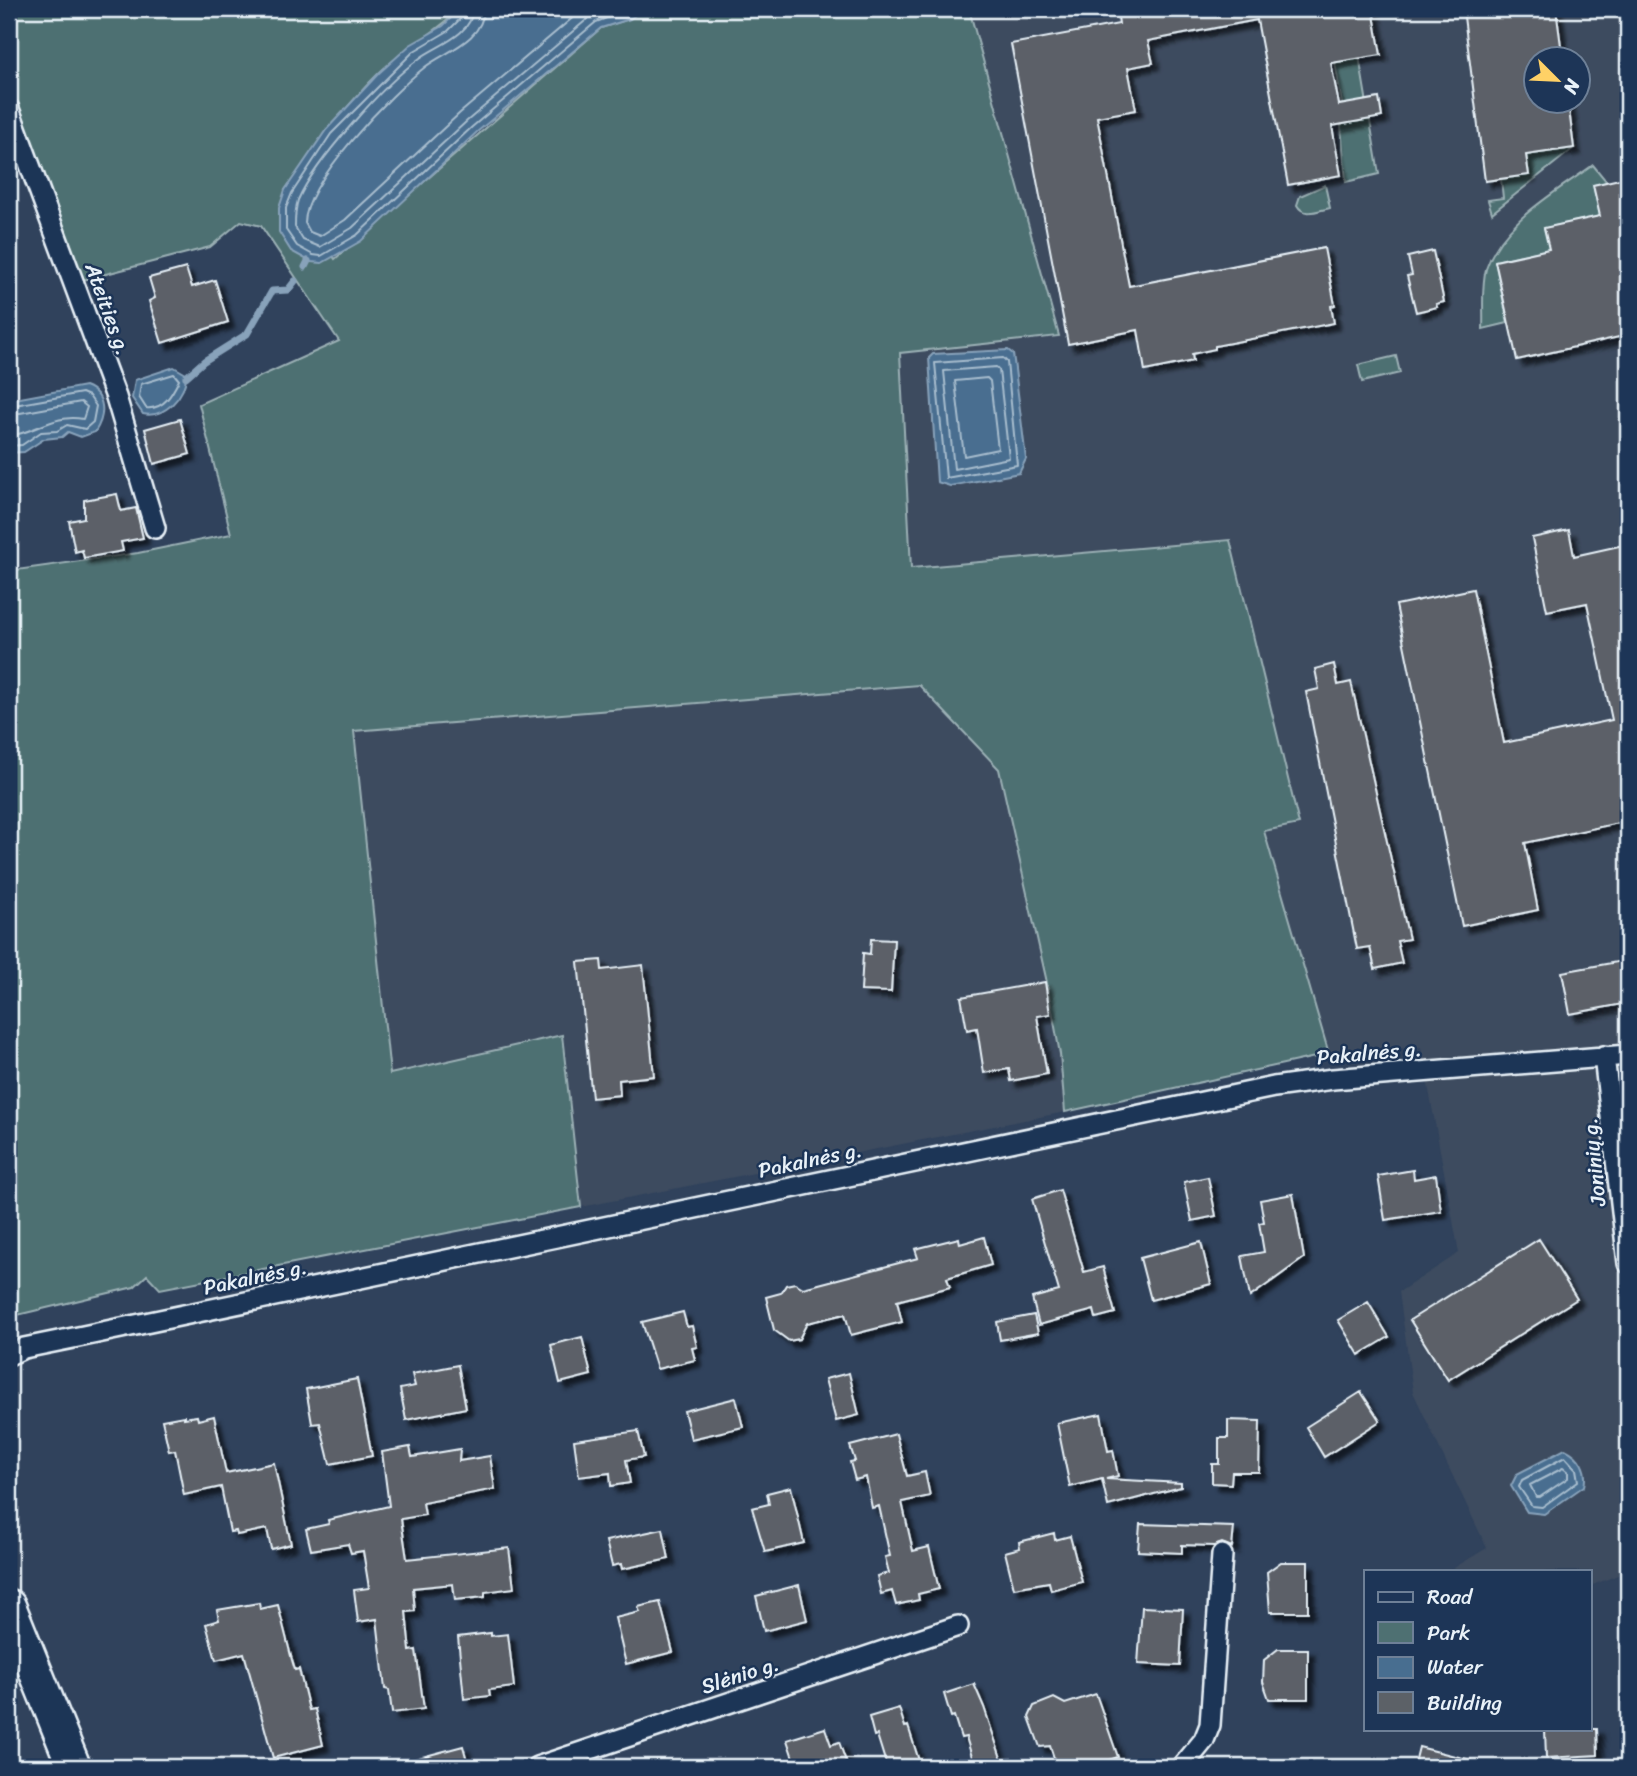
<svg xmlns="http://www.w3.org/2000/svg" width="1637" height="1776" font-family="Sriracha,sans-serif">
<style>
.built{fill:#3d4b5f;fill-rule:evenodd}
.green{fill:#4e7072;stroke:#9bb0b5;stroke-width:2}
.water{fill:#486e90;stroke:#88a2ba;stroke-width:2}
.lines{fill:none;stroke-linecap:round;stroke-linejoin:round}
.shore{stroke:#a8bdce;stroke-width:2}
.stream{stroke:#88a2ba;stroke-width:7}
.building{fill:#5c6167;stroke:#e8f1f8;stroke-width:2;filter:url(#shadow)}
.minor-casing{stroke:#e8f1f8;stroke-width:24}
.primary-casing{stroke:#e8f1f8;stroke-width:37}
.minor{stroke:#1d3557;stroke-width:19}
.primary{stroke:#1d3557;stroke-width:32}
.labels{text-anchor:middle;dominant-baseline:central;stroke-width:5;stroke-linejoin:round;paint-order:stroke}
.street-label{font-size:21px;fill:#e8f1f8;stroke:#1d3557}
</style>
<defs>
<filter id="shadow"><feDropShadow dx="6" dy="6" stdDeviation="2" flood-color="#0009"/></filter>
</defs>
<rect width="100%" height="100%" fill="#30425c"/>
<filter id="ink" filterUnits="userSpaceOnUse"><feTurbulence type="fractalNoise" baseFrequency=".0143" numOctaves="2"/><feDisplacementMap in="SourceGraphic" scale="14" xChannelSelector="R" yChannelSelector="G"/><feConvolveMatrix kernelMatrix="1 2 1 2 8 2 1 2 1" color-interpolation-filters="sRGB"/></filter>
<g filter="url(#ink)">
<!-- built -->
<path class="built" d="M 969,9 L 1628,9 L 1628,1571 L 1590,1586 L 1590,1571 L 1449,1571 L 1487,1548 L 1413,1392 L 1399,1292 L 1459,1253 L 1421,1047 L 1329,1054 L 1264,831 L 1299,824 L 1230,540 L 911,569 L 900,353 L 1059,335 ZM 1536,60 L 1578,60 L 1578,102 L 1536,102 Z
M 919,685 L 999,769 L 1046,978 L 1060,1054 L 1065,1112 L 581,1207 L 562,1035 L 390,1075 L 354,731 Z"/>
<!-- green -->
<path class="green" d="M 9,9 L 460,9 C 436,33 405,48 380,72 C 341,110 317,147 285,190 L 335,259 L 601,28 L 629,19 L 643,9 L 969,9 L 1059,336 L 900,353 L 911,568 L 1230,540 L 1299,824 L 1264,831 L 1329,1054 L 1065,1112 L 1060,1054 L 1046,978 L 999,769 L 919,685 L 354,731 L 390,1074 L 562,1035 L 581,1207 L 160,1289 L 147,1275 L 134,1287 L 9,1317 L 9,571 L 138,553 L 231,534 L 199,404 L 339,341 L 261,226 L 241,221 L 210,247 L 75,282 L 9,109 Z
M 1326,9 L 1356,9 L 1353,21 L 1379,174 L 1346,182 L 1341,126 L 1345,122 Z
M 1574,148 L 1492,213 L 1488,200 L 1503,198 L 1501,179 L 1526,155 Z
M 1593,165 L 1607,182 L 1593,185 L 1600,216 L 1545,228 L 1549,249 L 1495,261 L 1508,323 L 1483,329 C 1484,310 1481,286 1486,269 C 1502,221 1555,193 1593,165 Z
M 1325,185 L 1330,208 C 1319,210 1304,218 1297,205 L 1300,196 Z
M 1396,356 L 1400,373 L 1362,382 L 1358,365 Z"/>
<!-- water -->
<path class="water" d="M 460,9 L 643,9 L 630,19 L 601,28 L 477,132 L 361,241 L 322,263 L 311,262 L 291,251 L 279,232 L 279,208 L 285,190 L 326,130 L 379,73 L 410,45 L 443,26 Z
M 1008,350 L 1013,354 L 1014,361 L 1026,459 L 1019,473 L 950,486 L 937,482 L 929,358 L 933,354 Z
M 174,367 L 186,374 C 187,395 164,419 143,414 L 132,398 L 135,380 Z
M 85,386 C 106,394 106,415 95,432 L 81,437 L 68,432 L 62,437 L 44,439 L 24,452 L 9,453 L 9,400 Z
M 1565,1449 C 1580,1456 1588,1470 1584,1486 L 1544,1514 L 1527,1512 L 1511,1486 L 1517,1474 Z"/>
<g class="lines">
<!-- shore -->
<path class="shore" d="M 464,9 L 463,16 L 448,31 L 414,51 L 331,134 L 292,193 L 286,208 L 286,230 L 297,246 L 313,255 L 321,256 L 357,235 L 472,127 L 596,22 L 631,9
M 473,9 C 472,35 438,45 420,58 C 385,83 315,161 298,200 C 295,209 295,217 295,227 L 303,240 L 320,247 L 352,228 L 467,121 L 591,16 L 604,9
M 484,9 C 483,41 446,51 425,67 C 392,93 305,182 305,223 L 310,232 L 320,236 L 345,220 L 460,113 L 583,9
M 1003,358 L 1007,362 L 1017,465 L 946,478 L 935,363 Z
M 996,367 L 999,370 L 1009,458 L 954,469 L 944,371 Z
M 174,374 L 179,380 C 172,394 164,410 146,408 L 139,397 L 141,384 Z
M 987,378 L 990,381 L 998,449 L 964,456 L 955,381 Z
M 9,406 L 82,393 L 89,396 L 96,406 L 93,422 L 85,429 L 67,425 L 57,431 L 41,432 L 22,445 L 9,446
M 9,415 L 81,402 L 87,407 L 83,419 C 55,413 35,433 9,436
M 1565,1457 L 1576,1469 L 1578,1481 L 1542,1507 L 1532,1506 L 1519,1487 L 1522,1480 Z
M 1563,1468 L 1568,1472 L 1568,1478 L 1540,1497 L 1536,1497 L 1530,1485 Z"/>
<!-- stream -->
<path class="stream" d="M 305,267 L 308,261
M 186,377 L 204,361 L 247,334 L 272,291 L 288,290 L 295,281"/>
</g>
<!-- building -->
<path class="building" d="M 1117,9 L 1373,9 L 1381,55 L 1331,63 L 1339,105 L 1379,98 L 1382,117 L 1332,126 L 1341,175 L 1288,185 L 1257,20 L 1148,41 L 1153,63 L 1128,68 L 1136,110 L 1097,117 L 1129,286 L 1324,248 L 1335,305 L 1331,306 L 1334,323 L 1215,346 L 1215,349 L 1192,354 L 1193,361 L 1145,371 L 1138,330 L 1068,344 L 1011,44 L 1119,24 Z
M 1463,9 L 1556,9 L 1563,60 L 1536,60 L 1536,102 L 1568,102 L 1574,148 L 1526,155 L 1529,175 L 1485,181 Z
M 1628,177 L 1628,335 L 1517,360 L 1495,261 L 1549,249 L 1544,228 L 1600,216 L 1593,185 Z
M 1433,251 L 1444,302 L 1436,304 L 1437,307 L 1416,312 L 1407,276 L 1412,275 L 1408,257 Z
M 186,268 L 192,287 L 215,280 L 228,322 L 162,343 L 149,301 L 155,298 L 149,278 Z
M 180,419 L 190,454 L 154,464 L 145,429 Z
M 117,494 L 121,511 L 136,508 L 143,538 L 121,542 L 123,551 L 84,558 L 82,550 L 75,552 L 69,521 L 84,518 L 84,500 Z
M 1569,530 L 1574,556 L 1628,544 L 1628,821 L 1525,843 L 1538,910 L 1462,926 L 1396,605 L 1473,589 L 1504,743 L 1612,720 L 1587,603 L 1547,611 L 1532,538 Z
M 1334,664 L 1338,685 L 1351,682 L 1409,939 L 1397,941 L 1402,963 L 1375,969 L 1370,947 L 1357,949 L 1306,692 L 1319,689 L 1315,669 Z
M 871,939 L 894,940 L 891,992 L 861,991 L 863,953 L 870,954 Z
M 601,960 L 602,970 L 643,965 L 654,1076 L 619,1080 L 620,1095 L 592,1098 L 578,962 Z
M 1628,960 L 1628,1003 L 1570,1014 L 1562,972 Z
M 1045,982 L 1050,1014 L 1037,1016 L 1047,1074 L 1011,1081 L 1009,1069 L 984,1073 L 977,1028 L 967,1030 L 961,997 Z
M 1413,1170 L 1414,1179 L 1436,1175 L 1441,1211 L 1385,1220 L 1378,1176 Z
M 1208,1177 L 1216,1216 L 1192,1221 L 1184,1182 Z
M 1060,1190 L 1084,1272 L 1103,1267 L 1115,1313 L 1096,1318 L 1094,1310 L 1039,1325 L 1032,1298 L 1059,1291 L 1032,1199 Z
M 1293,1194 L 1304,1258 L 1250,1297 L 1242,1256 L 1264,1252 L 1259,1223 L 1264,1222 L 1260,1200 Z
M 984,1237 L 991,1265 L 947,1278 L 950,1287 L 897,1301 L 902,1322 L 851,1335 L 845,1314 L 807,1323 L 799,1339 L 789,1341 L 774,1330 L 766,1297 L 781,1293 L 786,1285 L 795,1283 L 803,1288 L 815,1285 L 918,1258 L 915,1249 L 959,1238 L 960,1244 Z
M 1539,1239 L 1577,1299 L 1448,1380 L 1410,1320 Z
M 1201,1242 L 1211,1284 L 1151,1300 L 1140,1258 Z
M 1368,1302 L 1389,1337 L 1359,1355 L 1338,1320 Z
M 683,1312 L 687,1327 L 692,1326 L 697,1347 L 692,1348 L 695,1360 L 657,1369 L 642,1322 Z
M 1034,1315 L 1038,1333 L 1000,1340 L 997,1322 Z
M 582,1337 L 591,1375 L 560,1383 L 551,1345 Z
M 458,1365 L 466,1408 L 406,1420 L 400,1389 L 415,1386 L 412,1374 Z
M 849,1373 L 859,1415 L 836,1421 L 825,1379 Z
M 357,1379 L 372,1456 L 330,1464 L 320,1423 L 312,1424 L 306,1389 Z
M 1361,1392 L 1380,1421 L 1324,1457 L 1306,1427 Z
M 736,1398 L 743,1427 L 691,1439 L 684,1411 Z
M 1101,1414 L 1108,1451 L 1113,1450 L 1118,1476 L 1106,1479 L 1181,1483 L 1181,1487 L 1108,1506 L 1102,1479 L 1070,1487 L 1057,1423 Z
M 184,1416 L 184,1418 L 197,1416 L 198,1420 L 214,1416 L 226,1473 L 274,1463 L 291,1544 L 271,1549 L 267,1529 L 237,1535 L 236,1531 L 230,1532 L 221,1487 L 184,1495 L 175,1450 L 169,1451 L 162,1420 Z
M 1228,1420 L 1260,1421 L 1259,1472 L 1232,1472 L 1231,1484 L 1212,1483 L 1212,1464 L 1219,1464 L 1219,1438 L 1228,1438 Z
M 638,1431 L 644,1457 L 626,1460 L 630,1483 L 611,1486 L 610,1473 L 579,1477 L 574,1440 Z
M 896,1434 L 907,1476 L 925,1472 L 930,1496 L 902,1502 L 913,1551 L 929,1547 L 939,1589 L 918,1594 L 919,1600 L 896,1605 L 892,1591 L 881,1594 L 877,1576 L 889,1573 L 885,1557 L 890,1556 L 879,1506 L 872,1508 L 866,1477 L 855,1480 L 850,1462 L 855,1461 L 850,1446 Z
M 410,1447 L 412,1457 L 460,1449 L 459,1461 L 490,1456 L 495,1489 L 423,1503 L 425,1515 L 401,1519 L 407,1559 L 509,1548 L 514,1588 L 485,1592 L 485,1597 L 455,1600 L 453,1584 L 413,1588 L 415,1611 L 406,1612 L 410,1651 L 416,1650 L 424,1709 L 392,1713 L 389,1690 L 385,1689 L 377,1619 L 358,1622 L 354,1590 L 369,1588 L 363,1551 L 351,1553 L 348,1544 L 311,1550 L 306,1529 L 329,1524 L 328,1520 L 389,1506 L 382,1452 Z
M 791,1487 L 804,1543 L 765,1552 L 752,1508 L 769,1504 L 767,1493 Z
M 1140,1524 L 1234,1527 L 1232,1547 L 1222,1543 L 1214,1546 L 1182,1545 L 1182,1553 L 1138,1551 Z
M 663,1529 L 669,1559 L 622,1569 L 621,1564 L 612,1566 L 606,1541 Z
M 1054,1533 L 1055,1540 L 1070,1536 L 1082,1582 L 1051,1590 L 1049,1582 L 1014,1588 L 1005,1552 L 1020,1548 L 1019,1542 Z
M 1281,1562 L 1308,1562 L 1308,1612 L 1270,1612 L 1267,1572 Z
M 799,1585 L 807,1620 L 764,1631 L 756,1596 Z
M 660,1602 L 673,1652 L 626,1664 L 615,1618 L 640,1612 L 638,1607 Z
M 259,1603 L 260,1609 L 278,1605 L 292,1660 L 295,1670 L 299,1669 L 309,1710 L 315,1709 L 323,1745 L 273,1758 L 244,1653 L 216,1660 L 206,1624 L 219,1620 L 217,1610 Z
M 1142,1607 L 1183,1609 L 1180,1666 L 1138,1664 Z
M 491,1633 L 491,1636 L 508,1634 L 514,1687 L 489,1690 L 490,1696 L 464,1699 L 458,1637 Z
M 1278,1649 L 1308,1649 L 1308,1699 L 1269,1699 L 1263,1682 L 1264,1660 Z
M 974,1684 L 984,1707 L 1004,1767 L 975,1767 L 966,1737 L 961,1738 L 954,1716 L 951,1717 L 944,1694 Z
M 1096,1694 L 1118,1757 L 1088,1767 L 1057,1767 L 1050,1746 L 1040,1747 L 1029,1717 L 1034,1706 L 1054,1698 L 1065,1704 Z
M 899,1708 L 905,1727 L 908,1726 L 921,1767 L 887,1767 L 877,1735 L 874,1736 L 869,1717 Z
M 825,1728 L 831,1745 L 839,1742 L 848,1767 L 796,1767 L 787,1740 Z
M 1545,1729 L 1597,1729 L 1598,1755 L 1546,1758 Z
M 463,1746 L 468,1764 L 456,1767 L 408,1767 L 407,1761 Z
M 1419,1747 L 1471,1760 L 1470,1767 L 1414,1767 Z"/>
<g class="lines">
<!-- minor casing -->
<g class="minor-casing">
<path id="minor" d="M 9,109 L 116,397 L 155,528
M 1604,1056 L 1628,1263
M 9,1355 L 24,1348 L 83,1336 L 1274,1087 L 1333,1079 L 1628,1055
M 537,1767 L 958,1626
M 1182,1767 L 1204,1740 L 1210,1725 L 1222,1555"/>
</g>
<!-- primary casing -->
<g class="primary-casing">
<path id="primary" d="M 9,1606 L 74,1767"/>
</g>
<!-- minor -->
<use href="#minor" class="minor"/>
<!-- primary -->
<use href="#primary" class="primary"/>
</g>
</g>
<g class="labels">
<!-- street labels -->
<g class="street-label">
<text transform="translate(108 309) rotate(70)">Ateities g.</text>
<text transform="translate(1369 1053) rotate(-5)">Pakalnės g.</text>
<text transform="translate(810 1160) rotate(-12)">Pakalnės g.</text>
<text transform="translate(1594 1162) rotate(-96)">Joninių g.</text>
<text transform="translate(255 1277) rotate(-12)">Pakalnės g.</text>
<text transform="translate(740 1675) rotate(-18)">Slėnio g.</text>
</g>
</g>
<!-- margin -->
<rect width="1637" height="1776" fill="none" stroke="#1d3557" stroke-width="35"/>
<rect x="18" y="18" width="1602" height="1741" fill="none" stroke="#e8f1f8" stroke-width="2.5" filter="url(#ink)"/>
<!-- legend -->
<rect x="1364" y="1570" width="228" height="161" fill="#1d3557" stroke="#6e8097" stroke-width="2"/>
<rect x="1378" y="1592" width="35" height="10" fill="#1d3557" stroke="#6e8097" stroke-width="2"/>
<text x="1427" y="1604" font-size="21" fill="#e8f1f8">Road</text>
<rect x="1378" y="1622" width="35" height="21" fill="#4e7072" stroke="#6e8097" stroke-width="2"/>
<text x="1427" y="1640" font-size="21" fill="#e8f1f8">Park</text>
<rect x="1378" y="1657" width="35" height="21" fill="#486e90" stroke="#6e8097" stroke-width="2"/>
<text x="1427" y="1674" font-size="21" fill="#e8f1f8">Water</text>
<rect x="1378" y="1692" width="35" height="21" fill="#5c6167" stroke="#6e8097" stroke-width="2"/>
<text x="1427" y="1710" font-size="21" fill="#e8f1f8">Building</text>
<!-- north arrow -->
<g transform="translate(1557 80) rotate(114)"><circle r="33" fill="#1d3557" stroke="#6e8097" stroke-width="2"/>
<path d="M0-5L12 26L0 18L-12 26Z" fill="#ffd166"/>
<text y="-10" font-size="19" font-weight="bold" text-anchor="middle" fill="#e8f1f8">N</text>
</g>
</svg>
